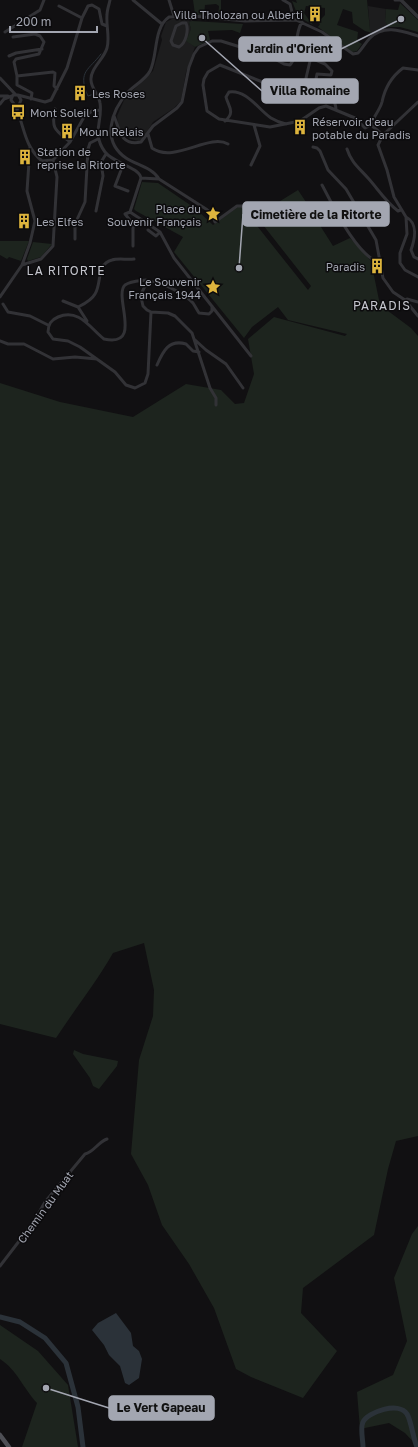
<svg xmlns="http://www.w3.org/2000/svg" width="418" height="1447" font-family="'Golos Text',sans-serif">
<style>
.built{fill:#1d1d1e}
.green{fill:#1d241e}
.water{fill:#2b3239}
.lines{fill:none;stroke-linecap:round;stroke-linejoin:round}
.stream{stroke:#2b3239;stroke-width:1}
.river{stroke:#2b3239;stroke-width:5}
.minor{stroke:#323236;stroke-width:3}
.tertiary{stroke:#323236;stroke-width:3.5}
.primary{stroke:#4e4f55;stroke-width:4.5}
.labels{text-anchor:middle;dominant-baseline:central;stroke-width:3;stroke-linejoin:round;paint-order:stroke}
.poi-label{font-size:11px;fill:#a3a6b1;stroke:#0c0b0d;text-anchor:start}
.street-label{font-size:11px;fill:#a3a6b1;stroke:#0c0b0d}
.neighbourhood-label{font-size:12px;letter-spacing:1px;fill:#c4c5cd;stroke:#0c0b0d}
.leader{fill:none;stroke:#a3a6b1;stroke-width:1.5}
.callout-dot{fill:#a3a6b1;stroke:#0c0b0d;stroke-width:1.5}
.callout{fill:#a3a6b1;stroke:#a3a6b1;stroke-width:1.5}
.callout-label{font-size:12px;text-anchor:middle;font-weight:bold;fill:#111}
</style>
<rect width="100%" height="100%" fill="#111012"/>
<!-- built -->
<path class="built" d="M 368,6 L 386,9 L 385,21 L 386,21 L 387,27 L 372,33 L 370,31 Z
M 192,18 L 192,21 L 189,22 L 191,29 L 187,41 L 195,47 L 186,72 L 181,101 L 174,108 L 153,122 L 143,139 L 139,141 L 130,139 L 123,135 L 118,126 L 117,116 L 125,98 L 153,71 L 162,40 L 161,36 L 166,22 L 172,19 Z"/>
<!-- green -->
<path class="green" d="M 193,0 L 221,0 L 221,18 L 218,17 L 219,6 L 216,4 L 205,5 L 204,16 L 195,14 Z
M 296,0 L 367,0 L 370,30 L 372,33 L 365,31 L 353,23 L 352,12 L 343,9 L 337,25 L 358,32 L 357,41 L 362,44 L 357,51 L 352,52 L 318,27 L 320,24 L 318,22 L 325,15 L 325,8 L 306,6 L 304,13 L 313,25 L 299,17 L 299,15 L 298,16 L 292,1 L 297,3 Z
M 400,3 L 418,20 L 418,32 L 400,27 L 387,27 L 386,22 L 385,22 L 386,9 L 398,10 Z
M 192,21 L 243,24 L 240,33 L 232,30 L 208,31 L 210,40 L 195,47 L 186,41 L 191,29 L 189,22 Z
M 142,182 L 158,183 L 196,209 L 213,225 L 238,207 L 242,207 L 308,290 L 311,286 L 256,216 L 298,190 L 306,202 L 324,204 L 321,227 L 333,246 L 350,238 L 371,261 L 380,305 L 411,328 L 418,336 L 418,1136 L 396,1141 L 388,1169 L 374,1235 L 303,1288 L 301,1313 L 337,1351 L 303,1398 L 251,1377 L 236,1369 L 214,1308 L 189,1264 L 162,1225 L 148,1185 L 131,1154 L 139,1060 L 153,1016 L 154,990 L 144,943 L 113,953 C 96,983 75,1009 56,1038 L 0,1024 L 0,383 L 60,402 L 133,417 L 186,384 L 221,390 L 235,404 L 244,403 L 254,374 L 248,339 L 274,317 L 345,336 L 347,334 L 288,320 L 278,307 L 252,327 L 244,338 L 174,252 L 183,237 L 136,211 L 134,209 Z
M 0,241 L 29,241 L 21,261 L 9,257 L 7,259 L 0,255 Z
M 33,242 L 52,244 L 41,257 L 28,261 L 27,259 Z
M 74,1050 L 83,1054 L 118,1061 L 117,1066 L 99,1089 L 93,1086 L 90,1078 L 73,1054 Z
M 418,1226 L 418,1447 L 405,1433 L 389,1423 L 360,1429 L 357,1392 L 393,1375 L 407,1341 L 394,1278 L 412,1234 Z
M 0,1325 L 38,1351 L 68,1385 L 78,1447 L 22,1447 L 37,1403 C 23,1388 17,1370 0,1359 Z"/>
<!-- water -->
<path class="water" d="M 116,1313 L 131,1333 L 133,1346 L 139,1351 L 142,1359 L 139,1378 L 129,1385 L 125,1383 L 120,1366 L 109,1355 L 104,1345 L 92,1330 L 98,1323 Z"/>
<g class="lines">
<!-- stream -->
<path class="stream" d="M 94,94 L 88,96 L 87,94 C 78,71 89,70 101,54"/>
<!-- river -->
<path class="river" d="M 0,1317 L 20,1322 L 45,1338 L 66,1363 L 78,1407 L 83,1447
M 363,1447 C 363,1440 360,1428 363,1422 C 368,1412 399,1401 407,1414 C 411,1420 413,1438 417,1447"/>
<!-- minor -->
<path class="minor" d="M 110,0 C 109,5 107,10 107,15 C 106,26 110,38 107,48 C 104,59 90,69 91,80 C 91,88 99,95 100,103 C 103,121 91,133 105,152 C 113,163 139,167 141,178
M 133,0 L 162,24
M 169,0 L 174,16
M 283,0 L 290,4 L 294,20
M 395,0 L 400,0
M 59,6 L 82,18
M 182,23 L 186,23 C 189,30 186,43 179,47 L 173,45 L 171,41 L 176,26 Z
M 5,32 L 40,10 L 44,0
M 13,37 L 35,34 L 40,36 L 44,42 L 39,54 L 16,59 L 14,62 L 17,76
M 334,41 L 331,42 L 324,38 L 319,38 L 310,61 L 303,91 L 297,97 L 292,99 L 283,98 L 265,83 L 220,65 L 208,72 L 204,79 L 203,85 L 207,111 L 219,119 L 270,127 L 300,121 L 319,108 L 326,106 L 355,118 L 365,128 L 371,125 L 383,135
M 9,56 L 16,53 L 42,49
M 311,58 L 325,64 L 332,71 L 331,75 L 317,74 L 315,84 C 323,93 336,96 336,110
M 0,78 L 16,95
M 18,95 L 45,102 L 51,100 L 67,68 L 82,18 L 88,6 L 92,5 L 99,9 L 102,24 L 107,26
M 18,95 L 13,95 L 11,100 C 13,103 15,104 16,108 C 25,128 24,146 42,161 L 53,160 L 70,142 L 84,117 L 92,111 L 100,110
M 0,96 L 8,96
M 294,98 L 296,101 L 308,96 L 318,87
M 31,99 L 32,93 L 17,85 L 17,76 L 53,72 L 55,73 L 54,86 L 57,89
M 418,102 L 383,135 L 378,145 L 387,170 L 394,197 L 406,217 L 407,234 L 400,253 L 400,263 L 405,270 L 418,277
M 0,104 L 4,99 L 12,96
M 55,109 C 51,129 55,130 70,142
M 17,110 L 21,100 L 18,95
M 114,116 C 119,127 120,147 141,142 L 153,126 L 177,108 L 182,102 L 189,67 L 194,54 L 199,47 L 212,41 L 221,41 L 269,56 L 284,64 L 290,65 C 298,57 294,33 302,22
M 225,121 C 236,112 228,106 226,97 L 229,92 C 246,89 259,110 271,118 C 276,121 281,123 286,124
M 371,125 C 373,117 380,110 382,102 C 385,87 391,77 403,68 L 418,70
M 148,134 L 152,148 C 174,164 209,133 228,144
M 313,147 L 317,148 L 320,151 L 328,170 L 346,189 L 376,240 L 383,278 L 393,292 L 405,300 L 407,299 L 418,302
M 347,149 C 351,162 359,168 368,178 C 378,189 385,201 398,211 L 401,210
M 123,165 L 115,186 L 128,191
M 251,165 L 260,146 L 254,125
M 141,178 L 130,212 L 160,232 L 174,258 L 251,356
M 141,178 L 159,179 L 206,209 L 212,214 L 215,222 L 237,206 L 242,206 L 257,223
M 159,179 C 152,167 136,165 126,158 C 101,141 111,111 128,92 C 135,85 146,79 150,71 C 158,55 153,28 169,17 L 193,16 L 245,21 L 296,20 L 322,32 L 353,54 L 358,53 C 362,49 365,43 370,38 C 384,24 402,31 418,36
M 322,185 C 334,207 355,253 379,263
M 96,211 L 103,176 L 101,162 L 106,154
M 130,212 L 125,214 L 133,224 L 133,246
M 406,217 C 418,223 415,239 411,250 L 414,257 L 418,259
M 148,230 L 156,236 L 160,232
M 75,239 L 75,224 L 85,202 L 88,149 L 90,143 L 98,139
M 22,265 L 30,243 L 35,221 L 27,191 L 30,147
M 150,282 L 146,280 C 140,281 131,281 125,285 C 113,296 144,348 104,339 C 90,328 79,308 58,317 C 51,320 48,324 48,332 L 53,339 L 68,341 L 80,347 L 115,372 L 126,385 L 135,388 L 145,383 L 148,374 L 151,312
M 0,297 L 22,265 L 41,259 L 53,246 L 57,177 L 53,160
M 405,300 L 418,316
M 63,301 L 78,307 L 87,321
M 3,304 L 8,312 L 30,316 L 48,325
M 212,306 L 212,311 L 209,314 L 199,313 C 197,310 195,306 193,303 C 187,296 160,280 151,282 C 145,284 142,291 141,297 L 143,306 L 147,310 L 151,312 L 168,313 L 175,316 L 192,333 L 210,388 L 216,398 L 216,405
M 78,307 C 84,304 91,301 95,294 C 102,283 96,264 112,260 C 118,258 127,260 134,259
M 194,339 L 206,350 L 226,364 L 243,388
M 0,341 L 8,344 L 24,344 L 53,359 L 75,357 L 97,359
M 157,365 C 163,351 169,339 186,344 L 193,351 L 199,352
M 0,1266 L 33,1223 L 45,1202 L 85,1154 C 94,1152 98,1142 107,1139"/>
<!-- tertiary -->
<path class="tertiary" d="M 401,0 L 418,17"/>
<!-- primary -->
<path class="primary" d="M 0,1435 L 9,1447"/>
</g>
<!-- icons -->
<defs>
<g id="building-bare" transform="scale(1.2)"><path d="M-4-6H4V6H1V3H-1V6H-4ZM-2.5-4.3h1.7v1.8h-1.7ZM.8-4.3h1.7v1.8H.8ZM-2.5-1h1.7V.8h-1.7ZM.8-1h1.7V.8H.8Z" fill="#ddb43d" stroke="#0c0b0d" stroke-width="2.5" paint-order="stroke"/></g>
<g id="bus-bare" transform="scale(1.2)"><path d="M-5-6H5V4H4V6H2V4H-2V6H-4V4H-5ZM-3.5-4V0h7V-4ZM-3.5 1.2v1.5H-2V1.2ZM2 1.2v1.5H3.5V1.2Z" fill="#ddb43d" stroke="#0c0b0d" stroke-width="2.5" paint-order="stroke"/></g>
<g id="sight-bare" transform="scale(1.2)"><path d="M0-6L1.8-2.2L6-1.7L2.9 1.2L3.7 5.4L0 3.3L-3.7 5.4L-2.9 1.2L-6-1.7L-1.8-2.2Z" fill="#ddb43d" stroke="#0c0b0d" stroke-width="2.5" paint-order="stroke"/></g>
</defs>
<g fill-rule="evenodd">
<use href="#building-bare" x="315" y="14"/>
<use href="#building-bare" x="80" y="93"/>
<use href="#bus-bare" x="18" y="112"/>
<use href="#building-bare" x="300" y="127"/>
<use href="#building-bare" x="67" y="131"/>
<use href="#building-bare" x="25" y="157"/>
<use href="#sight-bare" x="213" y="214"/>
<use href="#building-bare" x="24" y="221"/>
<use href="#building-bare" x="377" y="266"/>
<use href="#sight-bare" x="213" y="287"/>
</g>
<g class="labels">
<!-- poi labels -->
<g class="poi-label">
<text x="303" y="14" text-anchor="end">Villa Tholozan ou Alberti</text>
<text x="92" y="93">Les Roses</text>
<text x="30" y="112">Mont Soleil 1</text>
<text x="312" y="121">Réservoir d'eau<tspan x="312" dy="13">potable du Paradis</tspan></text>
<text x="79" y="131">Moun Relais</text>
<text x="37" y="151">Station de<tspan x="37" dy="13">reprise la Ritorte</tspan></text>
<text x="201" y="208" text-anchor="end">Place du<tspan x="201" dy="13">Souvenir Français</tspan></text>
<text x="36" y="221">Les Elfes</text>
<text x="365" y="266" text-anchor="end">Paradis</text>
<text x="201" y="281" text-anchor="end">Le Souvenir<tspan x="201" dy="13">Français 1944</tspan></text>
</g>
<!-- street labels -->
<g class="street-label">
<text transform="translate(45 1207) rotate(-54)">Chemin du Muat</text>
</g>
<!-- neighbourhood labels -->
<g class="neighbourhood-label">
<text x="66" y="270">LA RITORTE</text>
<text x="382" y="305">PARADIS</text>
</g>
</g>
<!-- callouts -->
<path class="leader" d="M401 19L341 49M202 38L262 91M239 268L243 214M46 1388L109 1408"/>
<g class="callout-dot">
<circle cx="401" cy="19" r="4"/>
<circle cx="202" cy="38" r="4"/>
<circle cx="239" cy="268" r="4"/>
<circle cx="46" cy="1388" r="4"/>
</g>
<g class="callout">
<rect x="239" y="37" width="102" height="24" rx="4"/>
<rect x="262" y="79" width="96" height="24" rx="4"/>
<rect x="243" y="202" width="146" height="24" rx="4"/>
<rect x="109" y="1396" width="105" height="24" rx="4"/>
</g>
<g class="callout-label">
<text x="290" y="53">Jardin d'Orient</text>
<text x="310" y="95">Villa Romaine</text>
<text x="316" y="219">Cimetière de la Ritorte</text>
<text x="161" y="1412">Le Vert Gapeau</text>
</g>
<!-- scale -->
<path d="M10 26v6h87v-6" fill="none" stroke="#a3a6b1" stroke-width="2"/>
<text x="16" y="26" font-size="12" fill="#a3a6b1" stroke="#0c0b0d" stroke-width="3" paint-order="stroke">200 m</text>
</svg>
